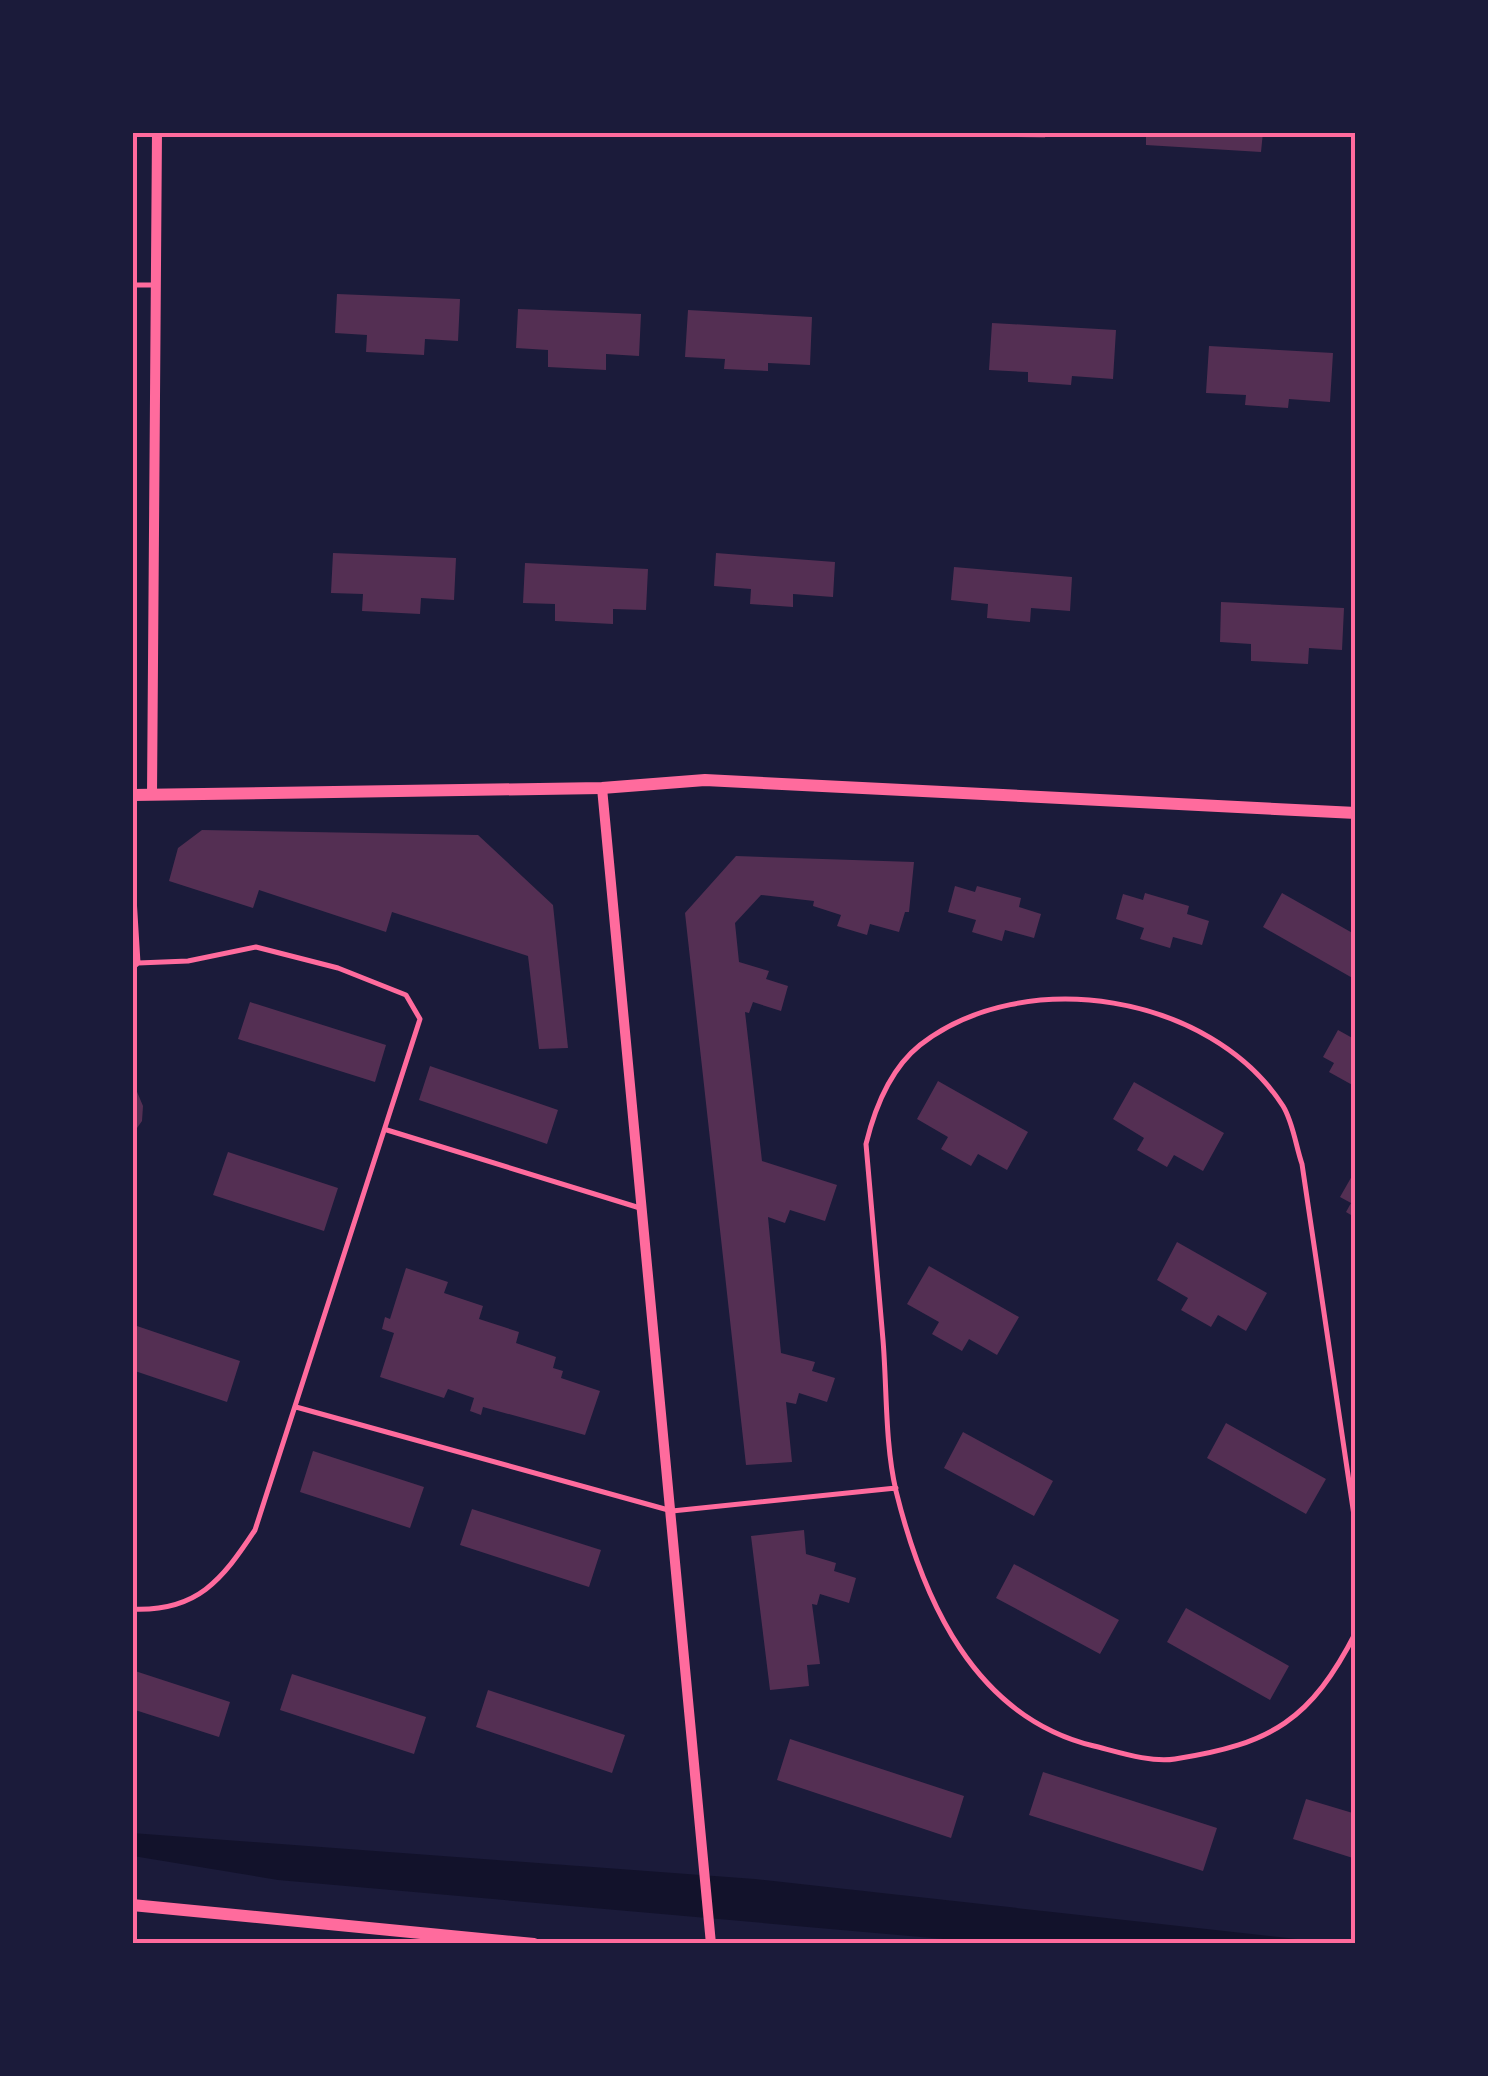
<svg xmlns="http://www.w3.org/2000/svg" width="1488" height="2076" font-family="Lato,sans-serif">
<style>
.water{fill:#12122b}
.building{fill:#542f53}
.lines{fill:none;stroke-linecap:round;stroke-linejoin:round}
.service{stroke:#ff6b9d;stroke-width:5}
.minor{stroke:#ff6b9d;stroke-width:10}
.tertiary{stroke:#ff6b9d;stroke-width:12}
.neatline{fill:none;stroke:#ff6b9d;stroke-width:4}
</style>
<rect width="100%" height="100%" fill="#1b1b3a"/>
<!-- water -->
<path class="water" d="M 132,1833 L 755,1879 L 1333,1943 L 989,1943 L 278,1880 L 133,1856 Z"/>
<!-- building -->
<path class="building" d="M 988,132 L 1046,132 L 1045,138 L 987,136 Z
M 1146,132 L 1263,132 L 1261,152 L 1146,145 Z
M 337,294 L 460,299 L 458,341 L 425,339 L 424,355 L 366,352 L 367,335 L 335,333 Z
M 518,309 L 641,314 L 639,356 L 606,354 L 606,370 L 548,367 L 548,350 L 516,348 Z
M 688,310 L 812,317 L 810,365 L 768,363 L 768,371 L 724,369 L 725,359 L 685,357 Z
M 992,323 L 1116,330 L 1113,379 L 1072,376 L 1071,385 L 1028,382 L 1028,372 L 989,370 Z
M 1209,346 L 1333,353 L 1330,402 L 1289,399 L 1288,408 L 1245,405 L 1246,395 L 1206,393 Z
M 333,553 L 456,558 L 454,600 L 421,598 L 420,614 L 362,611 L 363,594 L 331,593 Z
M 716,553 L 835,562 L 833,597 L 793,594 L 793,607 L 750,604 L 751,589 L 714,586 Z
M 525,563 L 648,569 L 646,610 L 613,609 L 613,624 L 555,621 L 555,604 L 523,603 Z
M 954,567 L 1072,577 L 1070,611 L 1031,608 L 1030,622 L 987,618 L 988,604 L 951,600 Z
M 1221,602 L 1344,608 L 1342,650 L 1309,648 L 1308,664 L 1251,661 L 1251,644 L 1220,642 Z
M 202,830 L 478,835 L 553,905 L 568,1048 L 539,1049 L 528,956 L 392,912 L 386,932 L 259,890 L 253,908 L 169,881 L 178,848 Z
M 736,856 L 914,862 L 909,912 L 905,912 L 899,932 L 870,924 L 867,935 L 837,926 L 841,915 L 813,906 L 814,901 L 761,895 L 735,923 L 739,962 L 769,971 L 766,979 L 788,986 L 781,1011 L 753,1002 L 749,1013 L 745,1012 L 762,1161 L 837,1185 L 825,1221 L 790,1210 L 785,1223 L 768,1217 L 781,1353 L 815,1362 L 812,1371 L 835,1378 L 827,1402 L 799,1393 L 796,1404 L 786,1402 L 792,1462 L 746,1465 L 685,913 Z
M 955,886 L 975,892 L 977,886 L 1021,898 L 1019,907 L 1041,914 L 1034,938 L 1005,930 L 1002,941 L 972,932 L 976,920 L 948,912 Z
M 1145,893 L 1189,906 L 1187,914 L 1209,921 L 1202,945 L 1173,937 L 1170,948 L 1140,939 L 1144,928 L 1116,919 L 1123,894 L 1143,900 Z
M 1282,893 L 1356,935 L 1356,980 L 1263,927 Z
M 250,1002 L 386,1045 L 375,1082 L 238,1039 Z
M 1338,1030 L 1356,1040 L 1356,1087 L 1329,1072 L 1334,1063 L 1323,1057 Z
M 430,1066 L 558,1110 L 547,1144 L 419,1100 Z
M 132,1080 L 143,1106 L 142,1121 L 132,1135 Z
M 938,1081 L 1028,1132 L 1007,1170 L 978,1154 L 971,1166 L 941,1149 L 948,1137 L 917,1119 Z
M 1134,1082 L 1224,1133 L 1203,1171 L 1174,1155 L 1167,1167 L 1137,1150 L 1144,1138 L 1113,1119 Z
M 228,1152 L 338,1188 L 324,1231 L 213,1195 Z
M 1356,1169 L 1356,1218 L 1346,1212 L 1351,1203 L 1340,1197 Z
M 1177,1242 L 1267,1293 L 1246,1331 L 1218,1315 L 1211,1327 L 1181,1310 L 1188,1298 L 1157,1280 Z
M 929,1266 L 1019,1317 L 997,1355 L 969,1339 L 962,1351 L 932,1334 L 939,1322 L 907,1304 Z
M 406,1268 L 448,1282 L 444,1293 L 483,1306 L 479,1319 L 519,1332 L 516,1343 L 556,1357 L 553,1368 L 563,1371 L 561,1378 L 600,1391 L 585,1435 L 483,1407 L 481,1415 L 470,1411 L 474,1398 L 448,1389 L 444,1398 L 380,1377 L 394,1333 L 382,1329 L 385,1317 L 390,1319 Z
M 134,1325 L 240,1361 L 227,1402 L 132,1370 Z
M 1226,1423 L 1326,1479 L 1306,1514 L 1207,1458 Z
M 963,1432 L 1053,1481 L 1034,1516 L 944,1468 Z
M 313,1451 L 424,1487 L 410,1528 L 300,1492 Z
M 472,1509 L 601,1550 L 589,1587 L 460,1545 Z
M 804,1530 L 806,1554 L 836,1563 L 834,1571 L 856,1578 L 849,1603 L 820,1594 L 817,1605 L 812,1604 L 820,1664 L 807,1665 L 809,1686 L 770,1690 L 751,1536 Z
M 1014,1564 L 1119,1620 L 1100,1654 L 996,1598 Z
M 1186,1608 L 1289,1666 L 1270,1700 L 1167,1642 Z
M 132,1670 L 230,1702 L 219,1737 L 132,1709 Z
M 292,1674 L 426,1717 L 414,1754 L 280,1710 Z
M 488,1690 L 625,1735 L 612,1773 L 476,1727 Z
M 790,1739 L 964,1796 L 951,1838 L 777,1780 Z
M 1043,1772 L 1217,1828 L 1203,1871 L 1029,1815 Z
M 1306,1799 L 1356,1814 L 1356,1859 L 1293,1839 Z"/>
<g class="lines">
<!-- service -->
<path class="service" d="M 132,285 L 154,285
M 132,865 L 138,963
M 132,968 L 138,963 L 188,961 L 256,947 L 338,968 L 406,995 L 420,1019 L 255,1530 C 222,1580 197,1612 132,1609
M 387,1130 L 640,1208
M 296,1407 L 672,1511 L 896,1488
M 1356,1529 L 1302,1164 C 1296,1147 1293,1122 1283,1106 C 1211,994 1024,964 920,1045 C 890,1069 875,1107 866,1144 C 872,1209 877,1275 883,1340 C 887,1389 885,1444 896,1491 C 923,1600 974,1717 1094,1746 C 1118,1752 1151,1763 1175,1759 C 1272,1744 1311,1720 1356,1632"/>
<!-- minor -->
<path class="minor" d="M 602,788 L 711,1944
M 152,795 L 157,132"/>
<!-- tertiary -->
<path class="tertiary" d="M 132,795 L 602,788 L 705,780 L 1356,813
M 132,1905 L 534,1944"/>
</g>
<!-- border -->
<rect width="1488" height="2076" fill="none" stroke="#1b1b3a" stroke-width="270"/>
<rect x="135" y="135" width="1218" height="1806" class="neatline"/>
</svg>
